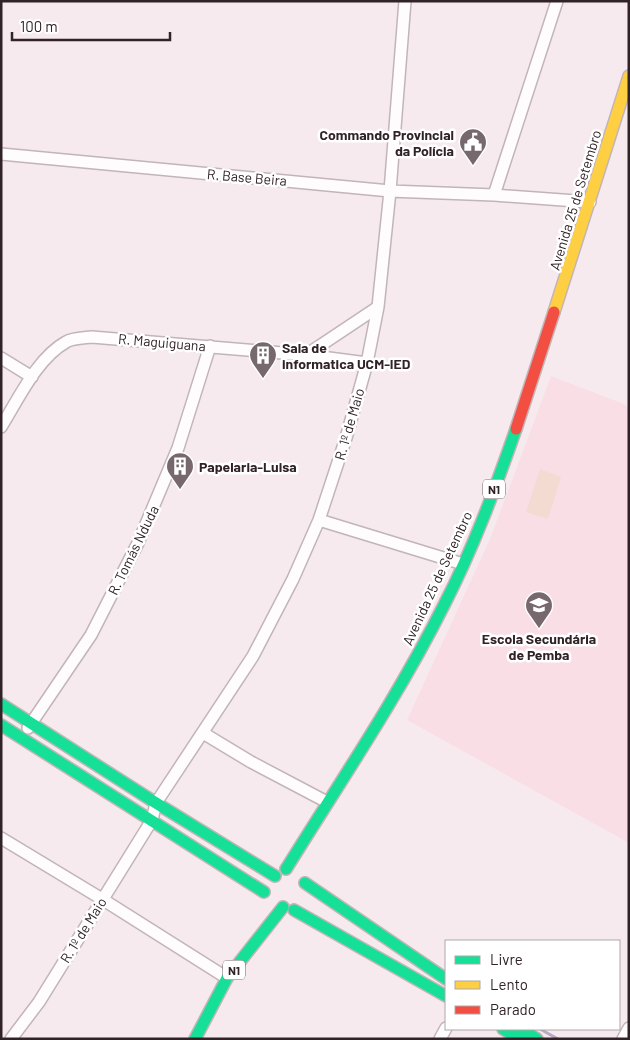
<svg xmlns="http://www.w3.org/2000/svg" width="630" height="1040" font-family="Barlow,sans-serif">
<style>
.built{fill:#f9dee6}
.park{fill:#f4dbd1}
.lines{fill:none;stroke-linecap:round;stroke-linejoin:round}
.stream{stroke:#b9aac4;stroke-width:3}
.street-casing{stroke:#c1b5b8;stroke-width:14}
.fast-casing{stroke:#c1b5b8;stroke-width:14}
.slow-casing{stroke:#c1b5b8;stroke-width:14}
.jam-casing{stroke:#c1b5b8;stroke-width:14}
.street{stroke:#fefcfc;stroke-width:11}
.fast{stroke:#16e098;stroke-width:11}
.slow{stroke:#ffcf43;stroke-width:11}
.jam{stroke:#f24e42;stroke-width:11}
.labels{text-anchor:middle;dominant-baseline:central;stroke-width:5;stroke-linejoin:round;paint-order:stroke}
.shield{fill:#fff;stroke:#6e6468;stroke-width:1}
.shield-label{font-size:12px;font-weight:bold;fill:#302227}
.poi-label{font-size:14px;font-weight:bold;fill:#302227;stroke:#fff;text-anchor:start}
.street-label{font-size:14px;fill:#302227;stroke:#fff}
</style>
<rect width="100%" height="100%" fill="#f7eaee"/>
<!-- built -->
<path class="built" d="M 551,376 L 629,406 L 629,843 L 407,720 L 490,539 Z"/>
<!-- park -->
<path class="park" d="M 540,469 L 561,477 L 548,519 L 526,512 Z"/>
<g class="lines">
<!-- stream -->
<path class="stream" d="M 540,1029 L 558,1039"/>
<!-- street casing -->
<g class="street-casing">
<path id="street" d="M 1,154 L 390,191 L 494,195 L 590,202
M 494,195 L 557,1
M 306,355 L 378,307
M 1,358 L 32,377
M 1,427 C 18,400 37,358 66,342 C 72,338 84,338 92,337 L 306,355 L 367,363
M 319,520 L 463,564
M 28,728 L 91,635 L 138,543 L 178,448 L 210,346
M 203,733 L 251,762 L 327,802
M 1,838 L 102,899 L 227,978
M 11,1039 L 39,1002 L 152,820 L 156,803 L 253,656 L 293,579 L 319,520 L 346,438 L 367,363 L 378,307 L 390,191 L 405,1
M 440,1039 L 446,1028
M 623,1039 L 629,1028"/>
</g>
<!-- fast casing -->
<g class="fast-casing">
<path id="fast" d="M 1,704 L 156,803 L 275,876
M 1,725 L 264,892
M 286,869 C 340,782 398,697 444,605 C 473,549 495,489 516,429
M 305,883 L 446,979
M 294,910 L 446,996
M 503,1029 L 520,1039
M 522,1029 L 537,1039
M 195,1039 L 227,978 L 283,907"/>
</g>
<!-- slow casing -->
<g class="slow-casing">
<path id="slow" d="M 554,312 L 629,76"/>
</g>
<!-- jam casing -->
<g class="jam-casing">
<path id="jam" d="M 516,429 L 554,312"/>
</g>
<!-- street -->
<use href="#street" class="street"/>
<!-- fast -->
<use href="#fast" class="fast"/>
<!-- slow -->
<use href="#slow" class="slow"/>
<!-- jam -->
<use href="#jam" class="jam"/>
</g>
<!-- icons -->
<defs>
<g id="civic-pin" transform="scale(1.4375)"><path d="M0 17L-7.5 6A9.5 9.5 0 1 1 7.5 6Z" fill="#76686d" stroke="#fff"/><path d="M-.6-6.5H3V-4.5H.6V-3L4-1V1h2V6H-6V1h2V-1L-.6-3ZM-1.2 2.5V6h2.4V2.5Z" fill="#fff"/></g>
<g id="building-pin" transform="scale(1.4375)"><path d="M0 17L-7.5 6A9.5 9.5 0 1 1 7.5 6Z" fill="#76686d" stroke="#fff"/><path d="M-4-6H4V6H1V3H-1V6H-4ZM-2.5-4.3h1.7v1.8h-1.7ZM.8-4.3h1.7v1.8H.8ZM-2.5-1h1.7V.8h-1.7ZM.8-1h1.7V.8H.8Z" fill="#fff"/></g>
<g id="school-pin" transform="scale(1.4375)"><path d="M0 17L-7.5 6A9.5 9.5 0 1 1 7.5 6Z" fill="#76686d" stroke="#fff"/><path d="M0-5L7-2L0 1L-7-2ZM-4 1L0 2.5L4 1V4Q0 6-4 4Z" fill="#fff"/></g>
</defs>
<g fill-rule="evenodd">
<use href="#civic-pin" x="473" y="142"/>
<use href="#building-pin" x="263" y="355"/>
<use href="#building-pin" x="180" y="466"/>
<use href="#school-pin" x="539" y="605"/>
</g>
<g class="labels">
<!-- shield labels -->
<g class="shield">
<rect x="483" y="479.5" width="22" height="19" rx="4"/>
<rect x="223" y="960.5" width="22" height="19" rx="4"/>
</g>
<g class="shield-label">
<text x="494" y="489">N1</text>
<text x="234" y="970">N1</text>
</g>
<!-- poi labels -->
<g class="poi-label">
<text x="454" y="134" text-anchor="end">Commando Provincial<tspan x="454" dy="16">da Polícia</tspan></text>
<text x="282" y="347">Sala de<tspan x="282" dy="16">informatica UCM-IED</tspan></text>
<text x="199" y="466">Papelaria-Luisa</text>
<text x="539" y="638" text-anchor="middle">Escola Secundária<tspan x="539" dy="16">de Pemba</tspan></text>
</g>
<!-- street labels -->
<g class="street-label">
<text transform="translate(247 177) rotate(5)">R. Base Beira</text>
<text transform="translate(575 200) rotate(-73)">Avenida 25 de Setembro</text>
<text transform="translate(162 342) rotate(5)">R. Maguiguana</text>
<text transform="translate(349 424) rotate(-74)">R. 1º de Maio</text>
<text transform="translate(133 550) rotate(-64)">R. Tomás Nduda</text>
<text transform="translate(437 578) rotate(-65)">Avenida 25 de Setembro</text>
<text transform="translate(83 930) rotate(-58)">R. 1º de Maio</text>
</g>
</g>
<!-- border -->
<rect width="630" height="1040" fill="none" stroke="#302227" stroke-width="5"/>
<!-- legend -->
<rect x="445" y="940" width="175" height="90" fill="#ffffff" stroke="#aca7a9"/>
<rect x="455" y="956" width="25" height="8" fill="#16e098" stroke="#aca7a9"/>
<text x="490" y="965" font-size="15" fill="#302227">Livre</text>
<rect x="455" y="981" width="25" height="8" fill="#ffcf43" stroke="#aca7a9"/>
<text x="490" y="990" font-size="15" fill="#302227">Lento</text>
<rect x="455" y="1006" width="25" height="8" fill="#f24e42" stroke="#aca7a9"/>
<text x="490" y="1015" font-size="15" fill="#302227">Parado</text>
<!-- scale -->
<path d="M12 32v8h158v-8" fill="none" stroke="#302227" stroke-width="2.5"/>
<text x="20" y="32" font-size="15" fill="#302227" stroke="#ffffff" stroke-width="4" paint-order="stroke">100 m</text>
</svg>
